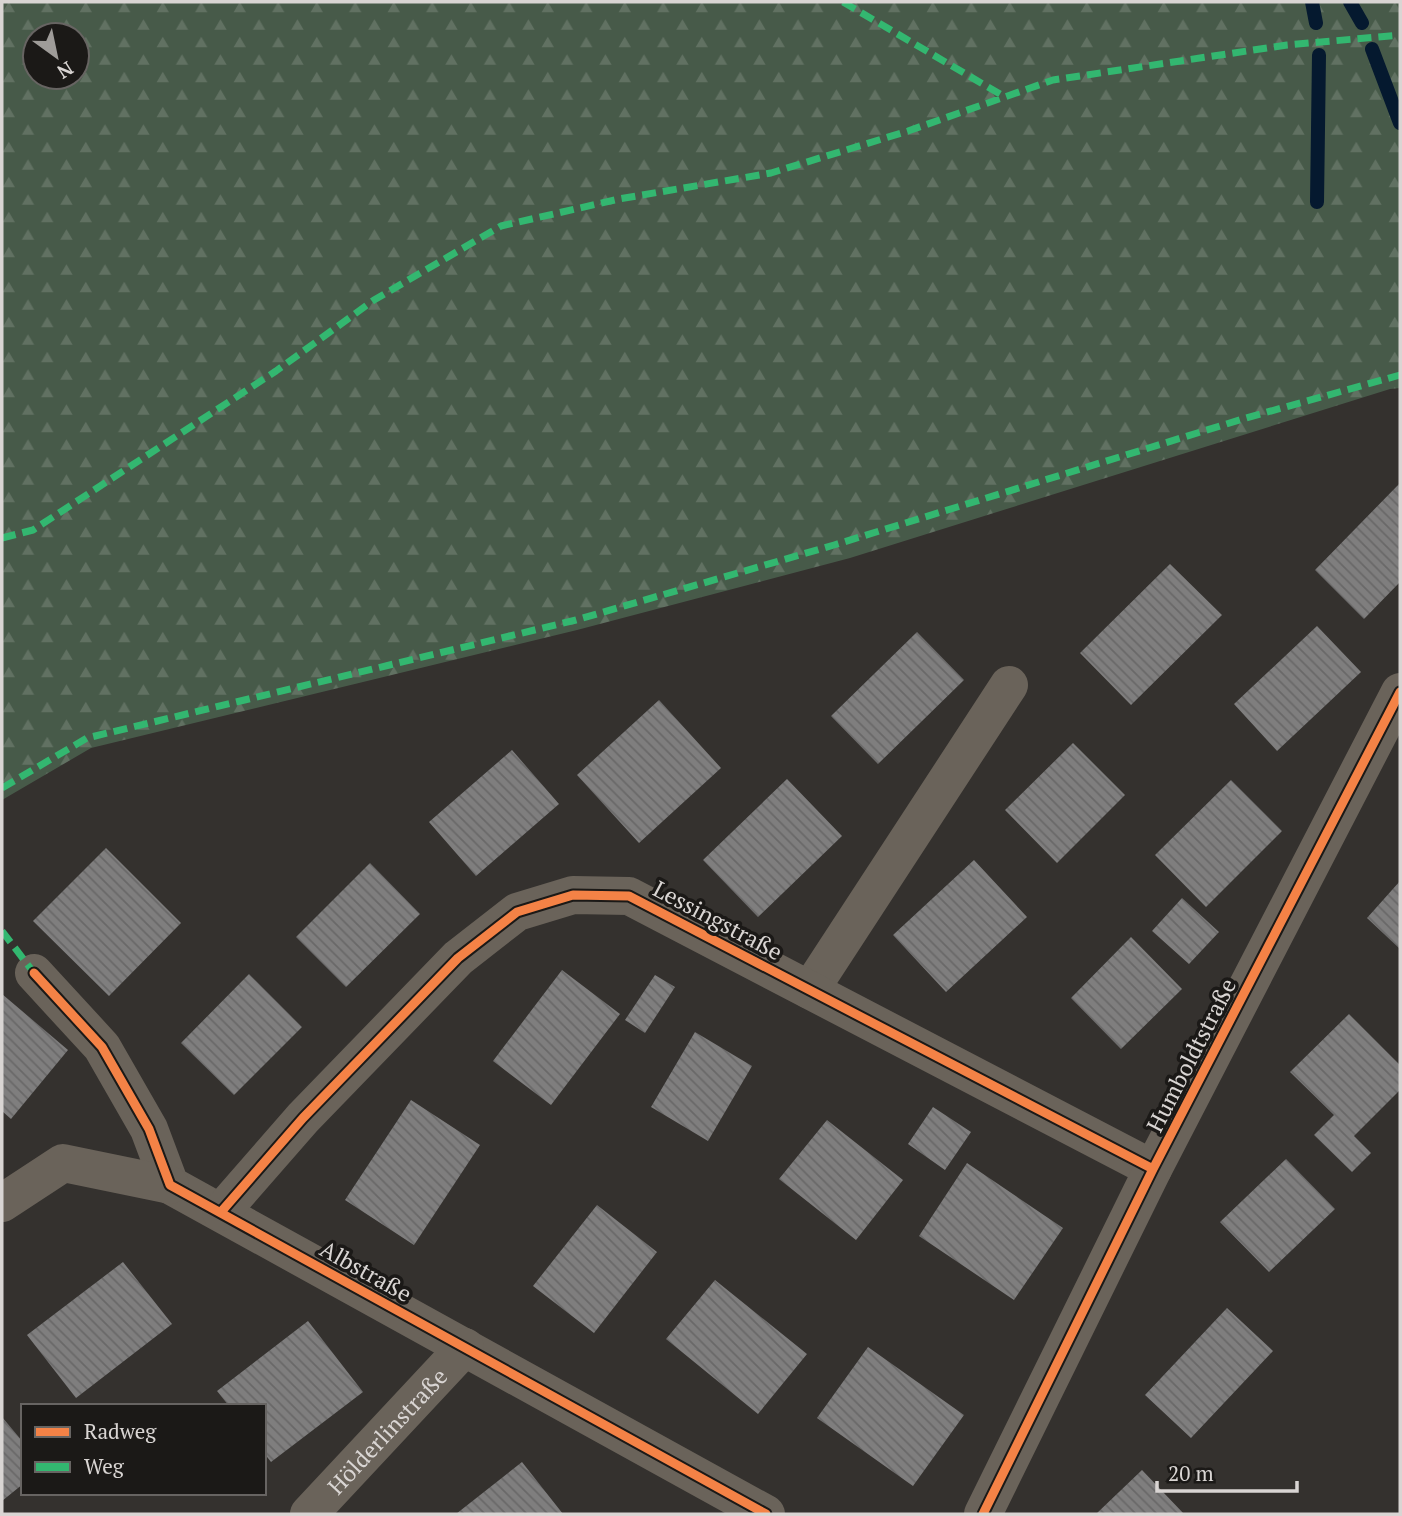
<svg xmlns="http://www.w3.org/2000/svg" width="1402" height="1516" font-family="'PT Serif',serif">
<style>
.forest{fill:url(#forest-firs);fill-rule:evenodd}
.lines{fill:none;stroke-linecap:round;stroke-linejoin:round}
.stream{stroke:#05192f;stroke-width:14}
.building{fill:url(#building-back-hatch)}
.minor{stroke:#6a635a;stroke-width:38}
.quiet{stroke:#33b770;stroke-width:7;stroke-dasharray:14 7;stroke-linecap:butt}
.cycleway-casing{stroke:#1b1917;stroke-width:13}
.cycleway{stroke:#f48246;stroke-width:9}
.labels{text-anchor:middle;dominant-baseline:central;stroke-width:7;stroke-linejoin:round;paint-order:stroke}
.street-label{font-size:23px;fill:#d9d5d3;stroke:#1b1917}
</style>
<defs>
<pattern id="forest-firs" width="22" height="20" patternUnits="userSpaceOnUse" patternTransform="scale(1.75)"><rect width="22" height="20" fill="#475a49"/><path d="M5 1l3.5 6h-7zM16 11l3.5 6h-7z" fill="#617162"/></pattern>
<pattern id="building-back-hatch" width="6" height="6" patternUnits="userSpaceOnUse" patternTransform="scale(1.75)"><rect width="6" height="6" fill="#7f7e7e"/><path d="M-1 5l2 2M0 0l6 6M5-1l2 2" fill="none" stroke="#696868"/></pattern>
</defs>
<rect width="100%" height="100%" fill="#34312e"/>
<!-- forest -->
<path class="forest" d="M 2,2 L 1400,2 L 1400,388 L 1390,389 L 850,558 L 577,630 L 91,748 L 2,800 ZM 35,35 L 77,35 L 77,77 L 35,77 Z"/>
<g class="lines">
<!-- stream -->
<path class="stream" d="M 1312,2 L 1316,23
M 1350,2 L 1362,23
M 1372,49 L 1400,123
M 1317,202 L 1319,55"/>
</g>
<!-- building -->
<path class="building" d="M 1400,483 L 1400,582 L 1364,619 L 1315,570 Z
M 1170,564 L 1222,615 L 1131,705 L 1080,653 Z
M 1317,626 L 1361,672 L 1277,751 L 1234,704 Z
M 917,632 L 964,680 L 878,764 L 831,716 Z
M 659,700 L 721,768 L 639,843 L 577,775 Z
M 1073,743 L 1125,795 L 1057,863 L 1005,810 Z
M 512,750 L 559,804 L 476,876 L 429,822 Z
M 787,779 L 842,836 L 758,917 L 703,860 Z
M 1231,780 L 1282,831 L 1206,907 L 1155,855 Z
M 106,848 L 181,923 L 109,996 L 33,921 Z
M 974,860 L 1027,917 L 946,992 L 893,935 Z
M 370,863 L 420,914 L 346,987 L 296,937 Z
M 1400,881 L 1400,949 L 1367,918 Z
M 1182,898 L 1219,932 L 1189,964 L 1152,931 Z
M 1131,937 L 1182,989 L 1121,1049 L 1071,998 Z
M 562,970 L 620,1014 L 551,1105 L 493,1061 Z
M 249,974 L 302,1027 L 234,1095 L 181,1043 Z
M 655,975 L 675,987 L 645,1033 L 625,1020 Z
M 2,994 L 68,1050 L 11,1119 L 2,1111 Z
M 1349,1014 L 1400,1065 L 1400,1090 L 1354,1136 L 1371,1153 L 1352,1172 L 1314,1135 L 1334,1115 L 1290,1072 Z
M 695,1032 L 752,1066 L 708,1141 L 651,1107 Z
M 411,1100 L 480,1145 L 414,1245 L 345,1200 Z
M 933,1107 L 971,1132 L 945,1170 L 908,1144 Z
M 827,1120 L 903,1180 L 856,1240 L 779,1179 Z
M 1286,1159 L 1335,1209 L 1269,1272 L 1220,1222 Z
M 967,1163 L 1063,1228 L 1014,1300 L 919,1236 Z
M 597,1205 L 657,1252 L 594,1333 L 533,1286 Z
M 123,1262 L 172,1324 L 76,1398 L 27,1335 Z
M 715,1280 L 807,1354 L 758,1414 L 666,1339 Z
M 1227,1308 L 1273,1351 L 1191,1438 L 1145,1395 Z
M 308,1321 L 363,1392 L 271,1462 L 264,1453 L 264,1406 L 229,1406 L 217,1391 Z
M 868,1347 L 964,1415 L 913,1486 L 817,1418 Z
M 2,1417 L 23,1442 L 23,1484 L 2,1501 Z
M 522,1462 L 563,1514 L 456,1514 Z
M 1142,1470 L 1184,1514 L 1096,1514 Z"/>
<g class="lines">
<!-- minor -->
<g class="minor">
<path d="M 34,973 L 102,1047 L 149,1129 L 170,1185 L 766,1514"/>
<path d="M 810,990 L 1009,685"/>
<path d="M 2,1203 L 63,1163 L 170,1185"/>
<path d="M 221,1212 L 303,1118 L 458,958 L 517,912 L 573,895 L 629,896 L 1153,1169"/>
<path id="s1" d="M 309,1514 L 465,1347"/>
<path d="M 983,1514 L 1153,1169 L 1400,692"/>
</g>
<!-- quiet -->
<path class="quiet" d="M 843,2 L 1005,97
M 2,538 L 33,530 L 276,371 L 374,300 L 501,226 L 619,199 L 771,173 L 908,131 L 1053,80 L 1287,45 L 1400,35
M 2,788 L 87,738 L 576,620 L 834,545 L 1246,418 L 1400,375
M 2,931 L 34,973"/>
<!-- cycleway casing -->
<g class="cycleway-casing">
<path id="cycleway" d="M 34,973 L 102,1047 L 149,1129 L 170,1185 L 766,1514
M 221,1212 L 303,1118 L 458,958 L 517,912 L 573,895 L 629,896 L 1153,1169
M 983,1514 L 1153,1169 L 1400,692"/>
</g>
<!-- cycleway -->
<use href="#cycleway" class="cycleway"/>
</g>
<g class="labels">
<!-- street labels -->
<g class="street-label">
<text transform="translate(718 920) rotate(28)">Lessingstraße</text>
<text transform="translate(1191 1055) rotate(-63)">Humboldtstraße</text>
<text transform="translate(366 1271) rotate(29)">Albstraße</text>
<text stroke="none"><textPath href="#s1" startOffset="114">Hölderlinstraße</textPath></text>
</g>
</g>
<!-- border -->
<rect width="1402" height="1516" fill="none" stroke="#d9d5d3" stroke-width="7"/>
<!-- legend -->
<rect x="21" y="1404" width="245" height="91" fill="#1b1917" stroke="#676462" stroke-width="2"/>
<rect x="35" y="1427" width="35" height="10" fill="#f48246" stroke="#676462" stroke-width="2"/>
<text x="84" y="1439" font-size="21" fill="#d9d5d3">Radweg</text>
<rect x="35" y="1462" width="35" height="10" fill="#33b770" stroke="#676462" stroke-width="2"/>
<text x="84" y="1474" font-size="21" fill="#d9d5d3">Weg</text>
<!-- north arrow -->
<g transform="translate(56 56) rotate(147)"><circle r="33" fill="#1b1917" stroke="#676462" stroke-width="2"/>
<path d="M0-5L12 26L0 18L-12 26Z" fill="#9f9c99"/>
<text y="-10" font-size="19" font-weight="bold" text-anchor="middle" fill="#d9d5d3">N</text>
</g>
<!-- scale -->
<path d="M1157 1481v10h140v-10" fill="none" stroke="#d9d5d3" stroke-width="3.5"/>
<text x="1168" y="1481" font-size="21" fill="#d9d5d3" stroke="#1b1917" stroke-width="5" paint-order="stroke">20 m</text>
</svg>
